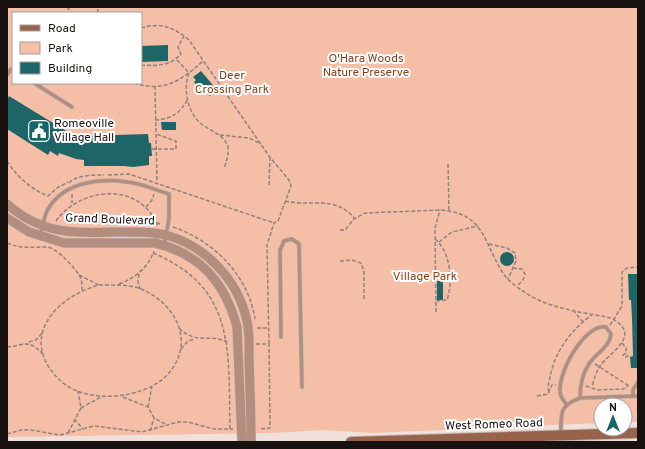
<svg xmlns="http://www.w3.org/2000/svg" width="645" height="449" font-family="Overpass,sans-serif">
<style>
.green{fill:#f5bea7;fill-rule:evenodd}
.building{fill:#1e6568}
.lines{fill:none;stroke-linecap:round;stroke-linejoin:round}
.service-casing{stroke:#c9bbb5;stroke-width:5}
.tertiary-casing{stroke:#c9bbb5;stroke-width:10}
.secondary-casing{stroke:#c9bbb5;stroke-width:12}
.path{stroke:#8e837e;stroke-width:1.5;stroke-dasharray:4 2;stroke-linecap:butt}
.service{stroke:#b38d7d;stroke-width:3.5}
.tertiary{stroke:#b38d7d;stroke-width:9}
.secondary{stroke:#98634c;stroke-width:10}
.labels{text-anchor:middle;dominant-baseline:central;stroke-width:4;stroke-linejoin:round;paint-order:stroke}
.park-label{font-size:12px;fill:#8b3e19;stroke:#fff}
.poi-label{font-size:12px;fill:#17120f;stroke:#fff;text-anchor:start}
.street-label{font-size:12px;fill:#17120f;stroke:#fff}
</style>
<rect width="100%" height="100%" fill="#f0e0d9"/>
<!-- green -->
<path class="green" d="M 7,7 L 638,7 L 638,422 L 625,422 L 625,405 L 601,405 L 601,423 L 372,433 L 322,430 L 273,433 L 7,437 ZM 13,13 L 141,13 L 141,83 L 13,83 Z"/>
<!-- building -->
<path class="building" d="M 168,45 L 168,61 L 141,62 L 141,46 Z
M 201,71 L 217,90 L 210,96 L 202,87 L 200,89 L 194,82 L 196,80 L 193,77 Z
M 9,96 L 71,134 L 83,136 L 148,134 L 149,143 L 151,143 L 152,156 L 149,156 L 149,165 L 133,167 L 124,166 L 84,166 L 84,160 L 76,159 L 59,153 L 58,156 L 50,151 L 48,155 L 7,129 L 7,100 Z
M 161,122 L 176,122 L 176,130 L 162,130 Z
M500 259a7 7 0 1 1 14 0a7 7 0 1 1-14 0Z
M 628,274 L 638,274 L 638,368 L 631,368 L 630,357 L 633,356 L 632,318 L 631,300 L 629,300 Z
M 437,281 L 443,281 L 443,300 L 437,300 Z"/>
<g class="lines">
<!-- service casing -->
<g class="service-casing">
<path id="service" d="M 7,75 L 11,69
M 34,83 L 72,107
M 40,235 C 43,226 44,213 50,206 C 66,182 100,178 127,182 C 141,183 155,190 169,194 L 169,219 L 164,245
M 281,337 L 280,250 L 284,241 L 292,239 L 299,244 L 302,387
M 633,396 L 633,390 L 638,382
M 566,404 C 565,402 562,399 561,396 C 554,378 584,323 606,327 L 611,334 C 610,347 595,354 589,364 C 582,374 580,386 580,398
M 561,434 C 561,413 559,406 580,398 L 638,396"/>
</g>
<!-- tertiary casing -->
<g class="tertiary-casing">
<path id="tertiary" d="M 7,204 C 42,235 74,233 118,232 C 134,232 151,231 166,235 C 206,246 238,280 247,321 C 250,333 249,348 249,360 C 250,387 251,415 251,442
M 7,218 L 29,232 L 64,243 L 155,243 C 201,254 225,283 237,327 L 242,442"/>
</g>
<!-- secondary casing -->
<g class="secondary-casing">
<path id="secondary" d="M 351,442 L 638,433"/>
</g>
<!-- path -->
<path class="path" d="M 67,7 L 72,13
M 97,13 L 99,7
M 141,28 C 161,22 173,27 189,40 L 269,156 L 289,180 L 291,186 L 278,221 L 274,223 L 267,245 L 269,344
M 177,60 L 189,73
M 141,65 C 156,66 171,66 181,54 L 178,47 L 184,36
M 189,73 C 183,89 187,111 200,123 C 210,131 224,134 228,147 C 229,155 226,162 224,169
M 134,83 C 164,93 182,80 203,61
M 155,86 L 157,182
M 155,120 C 172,119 180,113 188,99
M 7,131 L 8,130
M 220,135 L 249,138 L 261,144
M 152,149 L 176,149 L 176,141 L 156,134
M 7,161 C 17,177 31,189 48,196 L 57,188 L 68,182
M 448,164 L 449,211
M 108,175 L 129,174 L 274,223
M 69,183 C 76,175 93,175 104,175
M 269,185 L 270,157
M 72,194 L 72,203
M 285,201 C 311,207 335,195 354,218
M 146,207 L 152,200 L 154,194
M 56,221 C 80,187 140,181 157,225
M 156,223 L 162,224
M 173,227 C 214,241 248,275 255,319
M 340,230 L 345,230 L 354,219 L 365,213 L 440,210 C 483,213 483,239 501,270 C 506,279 515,286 523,291 C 547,309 583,312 611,318 C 643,335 611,351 600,366 C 596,372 594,379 592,387
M 435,239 C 451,252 453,282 447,300 L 436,301
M 439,242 L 452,232 L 478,226
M 7,243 C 21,249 32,247 47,247 C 57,248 74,267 79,275 C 82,279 82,285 82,290
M 489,244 L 507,248 L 515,253 L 516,261 L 508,279
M 153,253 C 237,288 228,352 230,429
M 340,261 L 352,260 L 361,263 L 364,271 L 364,301
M 513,268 L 522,269 L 525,274 L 523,280 L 517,286
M 139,274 L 138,281 L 140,289
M 79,275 L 99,285
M 119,284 C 135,278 148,268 154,251
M 99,285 C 113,285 128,284 141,289 C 179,305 197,347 164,378 C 140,399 87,404 62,382 C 17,342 52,298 99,285 Z
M 573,310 L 583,322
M 436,312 L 435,228 L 440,210
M 610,325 L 622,306 L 622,272 L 627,268 L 638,267
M 179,328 C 197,346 210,332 229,343
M 257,328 L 269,328
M 29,342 L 36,340 L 42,333
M 622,343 L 626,348 L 626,353 L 623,355 L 625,357 L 628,356 L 626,353
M 256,344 L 269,344 L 270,428 L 259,429
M 7,347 C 25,345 29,339 43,354
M 181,349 L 188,341 L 195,339
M 595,364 L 629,386
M 586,386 L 597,390 L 624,389 L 628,386
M 549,392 C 547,387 549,383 550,377 C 555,351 571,330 593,314
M 537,396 L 548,394 L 552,385 L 556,385
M 123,397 L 148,407 L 154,418 L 167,425
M 148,407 L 152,386
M 81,408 L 101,397
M 74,419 L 83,429
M 150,431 L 154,418
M 68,433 L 81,408 L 78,391
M 7,434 L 21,430 L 31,430 L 60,435 L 94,426 L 142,432 L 178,422 L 188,422 L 214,429 L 233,429"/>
<!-- service -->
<use href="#service" class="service"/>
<!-- tertiary -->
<use href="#tertiary" class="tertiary"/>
<!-- secondary -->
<use href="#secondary" class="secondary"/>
</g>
<!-- icons -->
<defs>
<g id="civic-square" transform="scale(1.15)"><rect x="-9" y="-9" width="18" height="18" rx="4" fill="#166568" stroke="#fff"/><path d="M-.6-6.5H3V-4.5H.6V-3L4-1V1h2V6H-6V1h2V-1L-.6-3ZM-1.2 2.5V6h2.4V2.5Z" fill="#fff"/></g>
</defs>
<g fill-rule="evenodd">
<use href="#civic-square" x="39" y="131"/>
</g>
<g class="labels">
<!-- park labels -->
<g class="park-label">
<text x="366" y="59">O'Hara Woods<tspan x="366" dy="14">Nature Preserve</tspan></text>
<text x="232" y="76">Deer<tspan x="232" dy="14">Crossing Park</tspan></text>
<text x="425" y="277">Village Park</text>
</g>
<!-- poi labels -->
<g class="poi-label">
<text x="54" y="124">Romeoville<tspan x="54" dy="14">Village Hall</tspan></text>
</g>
<!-- street labels -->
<g class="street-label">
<text transform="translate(110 220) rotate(2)">Grand Boulevard</text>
<text transform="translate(494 425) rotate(-2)">West Romeo Road</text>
</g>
</g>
<!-- border -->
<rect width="645" height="449" fill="none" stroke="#17120f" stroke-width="16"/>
<!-- legend -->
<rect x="12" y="12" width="130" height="72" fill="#ffffff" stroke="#a2a09f"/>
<rect x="20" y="25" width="20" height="6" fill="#98634c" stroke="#a2a09f"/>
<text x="48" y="32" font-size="12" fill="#17120f">Road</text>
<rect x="20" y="42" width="20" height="12" fill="#f5bea7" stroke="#a2a09f"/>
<text x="48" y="52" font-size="12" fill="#17120f">Park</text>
<rect x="20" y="62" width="20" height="12" fill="#1e6568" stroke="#a2a09f"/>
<text x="48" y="72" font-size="12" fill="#17120f">Building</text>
<!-- north arrow -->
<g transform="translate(613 417)"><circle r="19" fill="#ffffff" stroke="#a2a09f"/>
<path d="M0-3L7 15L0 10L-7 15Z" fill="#166568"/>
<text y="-6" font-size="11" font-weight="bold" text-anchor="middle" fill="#17120f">N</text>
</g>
</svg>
